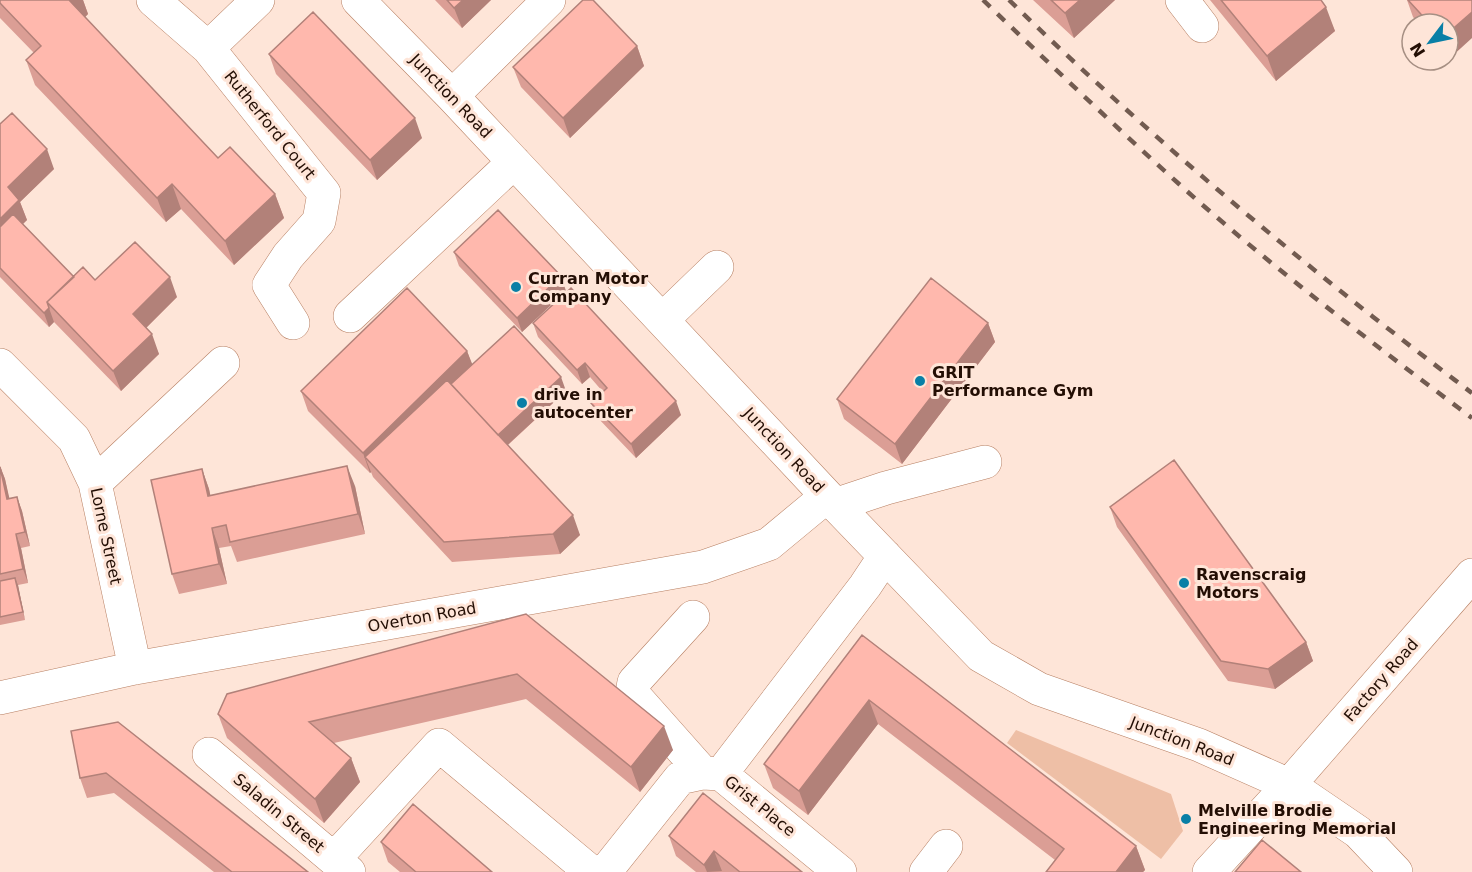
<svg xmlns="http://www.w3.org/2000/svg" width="1472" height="872" font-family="'DejaVu Sans',sans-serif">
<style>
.green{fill:#eebfa6}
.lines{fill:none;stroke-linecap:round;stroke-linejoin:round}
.minor-casing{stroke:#b77f62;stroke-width:34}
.minor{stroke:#fff;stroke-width:33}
.rail{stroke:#725b50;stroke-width:4.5;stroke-dasharray:10 10;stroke-linecap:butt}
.wall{fill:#db9e95}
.shaded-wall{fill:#b28179}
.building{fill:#ffb8ad;stroke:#b28179;stroke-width:1.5}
.poi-dot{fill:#097fa6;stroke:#fee5d8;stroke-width:2}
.labels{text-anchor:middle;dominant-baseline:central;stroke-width:6;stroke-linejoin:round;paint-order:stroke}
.street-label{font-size:16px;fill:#230e04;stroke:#fee5d8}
.poi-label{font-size:16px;font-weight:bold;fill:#230e04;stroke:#fee5d8;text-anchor:start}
</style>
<rect width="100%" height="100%" fill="#fee5d8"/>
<!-- green -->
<path class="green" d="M 1016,730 L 1171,794 L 1183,831 L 1161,859 L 1007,743 Z"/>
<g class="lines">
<!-- minor casing -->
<g class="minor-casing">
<path id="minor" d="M 153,0 L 208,48 L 324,193 L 319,221 L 288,256 L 269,285 L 293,323
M 358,0 L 452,96 L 827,496 L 981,656 L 1039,689 L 1199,745 L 1289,785 L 1358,832 L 1396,872
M 1182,0 L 1202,26
M 208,48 L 258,0
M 452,96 L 549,0
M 350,316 L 514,162
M 662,320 L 717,267
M 0,365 L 74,439 L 95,483 L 135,668
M 95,483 L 223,363
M 835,505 L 886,488 L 985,462
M 693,617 L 634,682 L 632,693 L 703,773
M 0,698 L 135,668 L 703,567 L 769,544 L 827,496
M 209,754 L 349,872
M 721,774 L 865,586 L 885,556
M 334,859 L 439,745 L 591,872
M 605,872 L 680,778 L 703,773 L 721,774 L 840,872
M 926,872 L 946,846
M 1209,872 L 1289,785 L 1472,575"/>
</g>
<!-- minor -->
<use href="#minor" class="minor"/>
<!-- rail -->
<path class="rail" d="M 983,0 C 1054,68 1125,136 1198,201 C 1286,278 1379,348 1472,418
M 1009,0 C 1154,141 1310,271 1472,393"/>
</g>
<!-- wall -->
<path class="wall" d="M 0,0 L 83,0 L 88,14 L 85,17 L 218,158 L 275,194 L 284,218 L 234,265 L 181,209 L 166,222 L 35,85 L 26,60 L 34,53 L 0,18 Z
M 435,0 L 491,0 L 462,28 Z
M 1033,0 L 1115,0 L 1074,38 Z
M 1210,0 L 1321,0 L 1335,31 L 1276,81 Z
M 1407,0 L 1472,0 L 1450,58 L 1448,56 L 1448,24 L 1419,24 L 1413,17 Z
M 637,46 L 644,66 L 570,138 L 521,87 L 513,67 Z
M 269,54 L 422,138 L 377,180 L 276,74 Z
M 0,124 L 54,169 L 20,202 L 27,220 L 23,224 L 74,277 L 95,280 L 177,297 L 146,328 L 159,354 L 121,391 L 54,322 L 49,327 L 0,277 Z
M 454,252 L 566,291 L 522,332 L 459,266 Z
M 533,323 L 681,415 L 636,458 L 597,417 L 591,403 L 603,392 L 590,377 L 582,384 L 538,337 Z
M 988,323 L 995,342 L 902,464 L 844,419 L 837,399 Z
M 467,351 L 472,365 L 566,391 L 508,445 L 580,535 L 560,554 L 452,562 L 373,477 L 371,472 L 370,473 L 308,411 L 301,391 Z
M 0,466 L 5,479 L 9,499 L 17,497 L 22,511 L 30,546 L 21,548 L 28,583 L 18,585 L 25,620 L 0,625 Z
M 202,469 L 209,489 L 210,495 L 355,486 L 365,534 L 237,562 L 231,546 L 219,548 L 227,584 L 179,594 L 172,574 Z
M 1110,507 L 1306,642 L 1313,661 L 1275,689 L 1228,681 L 1117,527 Z
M 526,614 L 673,750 L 640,792 L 526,699 L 334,743 L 351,758 L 360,782 L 324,823 L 227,738 L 218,714 Z
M 862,635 L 1136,846 L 1145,870 L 1143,872 L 1046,872 L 1055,860 L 878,724 L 808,815 L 773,788 L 764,764 Z
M 71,731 L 308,872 L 214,872 L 114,793 L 87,798 L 80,778 Z
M 669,836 L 802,872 L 696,872 L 676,856 Z
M 381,842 L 492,872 L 400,872 L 388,862 Z"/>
<!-- shaded-wall -->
<path class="shaded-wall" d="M 69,0 L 83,0 L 88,14 L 78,24 Z
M 463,0 L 491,0 L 462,28 L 454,8 Z
M 1080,0 L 1115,0 L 1074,38 L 1065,13 Z
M 1326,7 L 1335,31 L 1276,81 L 1267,56 Z
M 1472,12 L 1472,38 L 1450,58 L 1448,53 L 1448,33 Z
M 637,46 L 644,66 L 570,138 L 563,118 Z
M 415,118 L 422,138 L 377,180 L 370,160 Z
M 47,149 L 54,169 L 20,202 L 27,220 L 0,246 L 0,219 L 8,187 Z
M 172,184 L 181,209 L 166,222 L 157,198 Z
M 275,194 L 284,218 L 234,265 L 225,241 Z
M 561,276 L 566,291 L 522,332 L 517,318 Z
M 170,277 L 177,297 L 140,334 L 133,314 Z
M 49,308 L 54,322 L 49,327 L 44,313 Z
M 988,323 L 995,342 L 902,464 L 895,444 Z
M 152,334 L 159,354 L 121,391 L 113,371 Z
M 467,351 L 475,371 L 365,457 L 371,472 L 370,473 L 363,453 Z
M 585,363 L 590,377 L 582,384 L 577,370 Z
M 561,377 L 566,391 L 501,451 L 496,437 Z
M 676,401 L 681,415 L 636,458 L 631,444 Z
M 0,466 L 5,479 L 13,514 L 7,499 Z
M 347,466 L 355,486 L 365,534 L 358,514 Z
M 202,469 L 209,489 L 215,516 L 208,496 Z
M 17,497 L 22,511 L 30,546 L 25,532 Z
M 573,515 L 580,535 L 560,554 L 553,534 Z
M 212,528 L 219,548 L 227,584 L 219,564 Z
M 16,534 L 21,548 L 28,583 L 23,569 Z
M 15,578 L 18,585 L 25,620 L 23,612 Z
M 1306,642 L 1313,661 L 1275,689 L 1268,669 Z
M 869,700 L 878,724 L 808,815 L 799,791 Z
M 664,726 L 673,750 L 640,792 L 631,767 Z
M 351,758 L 360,782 L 324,823 L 315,799 Z
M 1136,846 L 1145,870 L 1143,872 L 1116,872 Z
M 714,851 L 722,871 L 707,872 L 704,865 Z"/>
<!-- building -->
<path class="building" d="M 0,0 L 69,0 L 218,158 L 230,147 L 275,194 L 225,241 L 172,184 L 157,198 L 26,60 L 41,46 L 0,3 Z
M 447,0 L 463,0 L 454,8 Z
M 583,0 L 593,0 L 637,46 L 563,118 L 513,67 Z
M 1051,0 L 1080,0 L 1065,13 Z
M 1221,0 L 1321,0 L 1326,7 L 1267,56 Z
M 1408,0 L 1472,0 L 1472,12 L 1448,33 L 1448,24 L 1430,24 Z
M 313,12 L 415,118 L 370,160 L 269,54 Z
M 12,113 L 47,149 L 8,187 L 19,200 L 0,219 L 0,124 Z
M 498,210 L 561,276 L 517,318 L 454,252 Z
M 13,214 L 74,277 L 47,302 L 49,308 L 44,313 L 0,268 L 0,227 Z
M 135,242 L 170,277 L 133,314 L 152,334 L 113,371 L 47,302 L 83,267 L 95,280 Z
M 931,278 L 988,323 L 895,444 L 837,399 Z
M 407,288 L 467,351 L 363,453 L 301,391 Z
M 571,288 L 676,401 L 631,444 L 591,403 L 607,388 L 585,363 L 577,370 L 533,323 Z
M 514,326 L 561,377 L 498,435 L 451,384 Z
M 447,380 L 573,515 L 553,534 L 444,542 L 365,457 Z
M 1174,460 L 1306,642 L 1268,669 L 1221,661 L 1110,507 Z
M 347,466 L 358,514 L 230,542 L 226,525 L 212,528 L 219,564 L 172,574 L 151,480 L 202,469 L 208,496 Z
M 0,467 L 7,499 L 17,497 L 25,532 L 16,534 L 23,569 L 0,574 Z
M 15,578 L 23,612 L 0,617 L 0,581 Z
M 526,614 L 664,726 L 631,767 L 517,674 L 309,722 L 351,758 L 315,799 L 218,714 L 227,694 Z
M 862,635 L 1136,846 L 1116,872 L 1046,872 L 1064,849 L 869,700 L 799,791 L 764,764 Z
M 118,722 L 308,872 L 232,872 L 106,773 L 80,778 L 71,731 Z
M 703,793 L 802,872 L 740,872 L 714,851 L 704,865 L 669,836 Z
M 413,804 L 492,872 L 416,872 L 381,842 Z
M 1262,840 L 1301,872 L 1235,872 Z"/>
<!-- markers -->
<g class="poi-dot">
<circle cx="516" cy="287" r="6"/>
<circle cx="920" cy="381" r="6"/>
<circle cx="522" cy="403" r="6"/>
<circle cx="1184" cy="583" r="6"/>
<circle cx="1186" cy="819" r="6"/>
</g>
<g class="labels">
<!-- street labels -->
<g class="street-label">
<text transform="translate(451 96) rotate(46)">Junction Road</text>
<text transform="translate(270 125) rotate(51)">Rutherford Court</text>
<text transform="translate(784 450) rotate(47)">Junction Road</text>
<text transform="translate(106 536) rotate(78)">Lorne Street</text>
<text transform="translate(422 617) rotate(-10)">Overton Road</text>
<text transform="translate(1381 680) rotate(-49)">Factory Road</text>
<text transform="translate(1182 741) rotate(21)">Junction Road</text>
<text transform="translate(760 806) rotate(39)">Grist Place</text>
<text transform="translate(279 813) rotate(40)">Saladin Street</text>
</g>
<!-- poi labels -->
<g class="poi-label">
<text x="528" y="278">Curran Motor<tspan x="528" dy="18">Company</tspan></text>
<text x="932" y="372">GRIT<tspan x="932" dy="18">Performance Gym</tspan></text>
<text x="534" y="394">drive in<tspan x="534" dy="18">autocenter</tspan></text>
<text x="1196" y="574">Ravenscraig<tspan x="1196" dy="18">Motors</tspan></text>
<text x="1198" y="810">Melville Brodie<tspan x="1198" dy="18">Engineering Memorial</tspan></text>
</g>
</g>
<!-- north arrow -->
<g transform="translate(1430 42) rotate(238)"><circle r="28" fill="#fee5d8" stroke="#a68f83" stroke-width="1.5"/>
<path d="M0-4.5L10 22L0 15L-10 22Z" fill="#097fa6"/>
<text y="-9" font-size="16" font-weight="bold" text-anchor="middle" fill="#230e04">N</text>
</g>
</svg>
